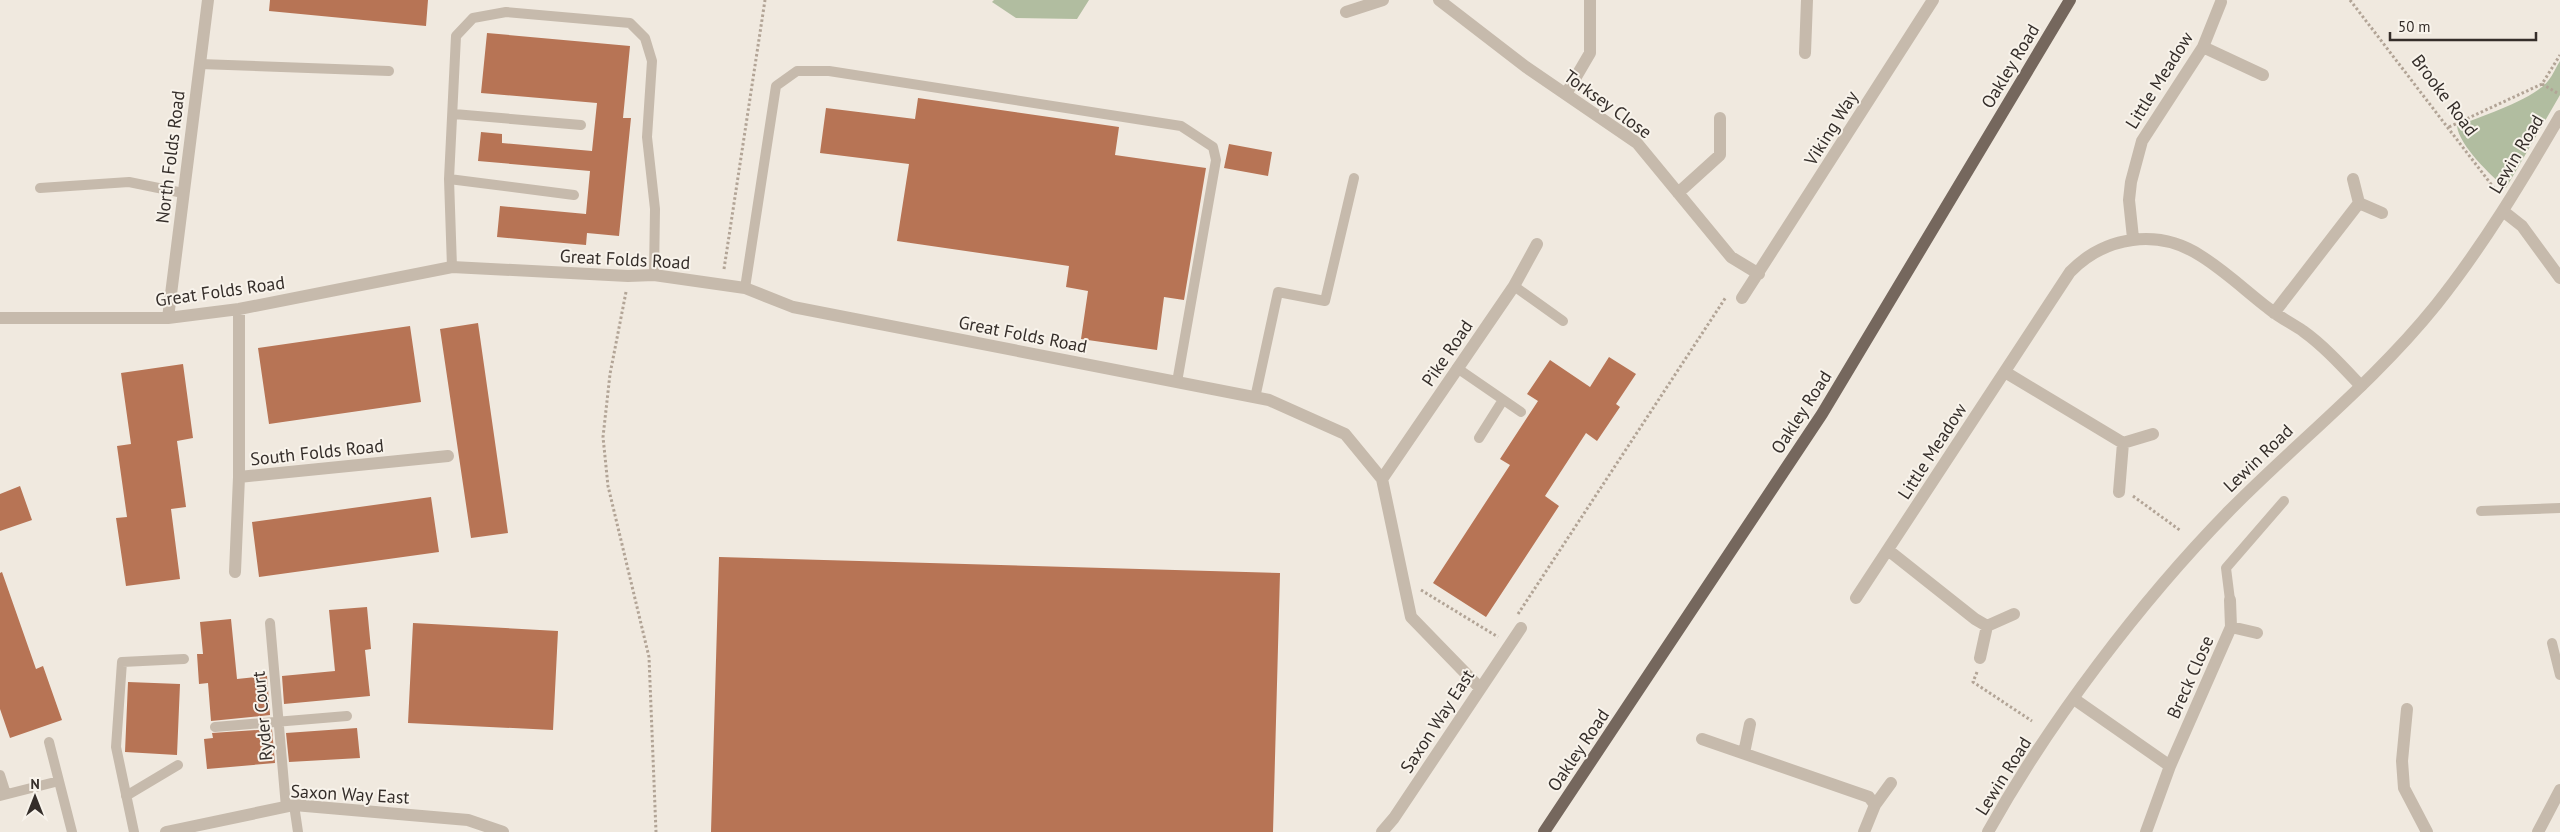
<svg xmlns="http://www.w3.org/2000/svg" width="2560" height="832" font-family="'PT Sans',sans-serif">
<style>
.green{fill:#b1bda0}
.building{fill:#b77455}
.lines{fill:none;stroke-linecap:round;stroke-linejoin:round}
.path{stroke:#b2a496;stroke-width:3;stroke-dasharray:2.5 2.5;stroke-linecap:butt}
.service{stroke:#c6baac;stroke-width:10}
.minor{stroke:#c6baac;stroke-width:12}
.tertiary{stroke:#c6baac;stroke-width:12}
.primary{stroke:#75675d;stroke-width:12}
.labels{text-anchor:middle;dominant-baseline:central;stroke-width:4;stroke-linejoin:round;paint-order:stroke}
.street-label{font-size:18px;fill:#352e2a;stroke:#f8f3eb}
</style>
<rect width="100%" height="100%" fill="#f0e9df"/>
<!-- green -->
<path class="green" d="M 994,0 L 1089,0 L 1077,19 L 1016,18 L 992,2 Z
M 2560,61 L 2560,95 L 2506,188 C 2491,176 2459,145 2457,126 C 2482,116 2531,101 2548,81 C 2553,75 2556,67 2560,61 Z"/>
<!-- building -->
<path class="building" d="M 270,0 L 428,0 L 426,26 L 269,11 Z
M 487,33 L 630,46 L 623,118 L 631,118 L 619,236 L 587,233 L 586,245 L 497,237 L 500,206 L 586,214 L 590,171 L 478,161 L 481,132 L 502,134 L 502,143 L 592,151 L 597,103 L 481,93 Z
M 918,98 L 1119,127 L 1115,155 L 1206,168 L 1184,300 L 1164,297 L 1157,350 L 1081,339 L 1088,291 L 1066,287 L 1069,266 L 897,241 L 909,164 L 820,153 L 826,108 L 915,119 Z
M 1229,144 L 1272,152 L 1268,176 L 1224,168 Z
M 478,323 L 508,533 L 471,538 L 440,329 Z
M 410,326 L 421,402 L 269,424 L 258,348 Z
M 1609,357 L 1636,374 L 1616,404 L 1620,407 L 1597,441 L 1586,433 L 1545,496 L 1559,506 L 1486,617 L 1433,583 L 1510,465 L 1500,459 L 1538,401 L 1527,394 L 1550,360 L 1590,387 Z
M 183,364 L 193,438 L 177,441 L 186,507 L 171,509 L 180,579 L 126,586 L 116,518 L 127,517 L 117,446 L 131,444 L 121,373 Z
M 20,486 L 32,520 L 0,531 L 0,494 Z
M 431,497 L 439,552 L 259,577 L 252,522 Z
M 719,557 L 1280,573 L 1273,832 L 711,832 Z
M 2,572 L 36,669 L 43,666 L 62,720 L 10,738 L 0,709 L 0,573 Z
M 367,607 L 371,649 L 365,650 L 370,696 L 284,704 L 282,676 L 335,671 L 329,610 Z
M 231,619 L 237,679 L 267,676 L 270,715 L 211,721 L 208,683 L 199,684 L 197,654 L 203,654 L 200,622 Z
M 413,623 L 558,631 L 553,730 L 408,723 Z
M 128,682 L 180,684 L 177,755 L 125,752 Z
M 357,728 L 360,758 L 289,762 L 286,733 Z
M 272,729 L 275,763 L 207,769 L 204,739 L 213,738 L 212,733 Z"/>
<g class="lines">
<!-- path -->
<path class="path" d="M 2350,0 L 2494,188
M 2542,84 L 2559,94
M 2449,127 L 2542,84 L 2560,55
M 724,269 L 765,0
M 626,292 L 610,374 L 603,437 L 608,486 L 649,657 L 656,832
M 2133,496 L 2181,531
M 1421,590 L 1498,637
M 1518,614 L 1726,297
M 1977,672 L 1973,682 L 2032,721"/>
<!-- service -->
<path class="service" d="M 200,64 L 389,71
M 454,114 L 581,125
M 449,179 L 574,195
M 40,188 L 129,182 L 183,193
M 452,267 L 449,179 L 456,36 L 473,18 L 506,12 L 630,23 L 645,38 L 652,61 L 647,137 L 655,209 L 654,275
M 1514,286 L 1563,321
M 745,288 L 776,86 L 797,71 L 829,71 L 1181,126 L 1213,147 L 1216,160 L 1177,382
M 1457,368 L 1521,412
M 1255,398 L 1278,292 L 1325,301 L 1354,178
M 1479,438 L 1503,400
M 2481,511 L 2560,508
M 2230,600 L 2226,568 L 2284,501
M 270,623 L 286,807
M 2552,643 L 2560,675
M 215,727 L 347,716
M 49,742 L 72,832
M 0,775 L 6,794
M 0,796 L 59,781
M 126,796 L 178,765
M 294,805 L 298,832
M 134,832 L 116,747 L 122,662 L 184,659"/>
<!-- minor -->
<path class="minor" d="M 1439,0 L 1526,67 L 1637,143 L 1731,257 L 1759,274
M 1346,12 L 1383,0
M 2203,47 L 2263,75
M 1805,53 L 1807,0
M 1566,94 L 1590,53 L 1590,0
M 2353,179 L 2359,203
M 1678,193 L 1720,155 L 1720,118
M 2359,203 L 2382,213
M 2133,238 L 2129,200 L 2131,182 L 2142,141 L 2203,47 L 2221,2
M 1742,298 L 1933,0
M 239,309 L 239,477 L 448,456
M 2274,313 L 2359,203
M 0,318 L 168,318 L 239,309 L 452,267 L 628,276 L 654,275 L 745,288 L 793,307 L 1269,400 L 1345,434 L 1382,479 L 1411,617 L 1479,687
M 168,318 L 208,0
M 2005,372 L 2123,443 L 2153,434
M 1382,479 L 1514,286 L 1537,244
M 2119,492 L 2123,443
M 1888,550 L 1975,619 L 1987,626
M 235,572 L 239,477
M 1856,598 L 2070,272 C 2105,236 2158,228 2201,256 C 2225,271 2246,291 2268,308 C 2279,317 2291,323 2303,331 C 2324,346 2343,367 2361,386
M 1987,626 L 2014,614
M 2231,627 L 2257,633
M 1980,658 L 1987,626
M 2074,699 L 2170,766 L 2146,832
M 2407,709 L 2402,761 L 2404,788 L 2427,832
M 1702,739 L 1869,797 L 1875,805 L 1864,832
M 1744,753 L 1750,724
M 2170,766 L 2231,627 L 2230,600
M 1875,805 L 1891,783
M 166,832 L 294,805 L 468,820 L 503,832
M 1382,832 L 1394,818 L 1521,628
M 2538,832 L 2560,790"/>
<!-- tertiary -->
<path class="tertiary" d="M 2503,211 L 2522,226 L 2560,278
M 1988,832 C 2049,722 2141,601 2229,511 C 2297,442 2375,381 2436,305 C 2483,246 2522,181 2560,116"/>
<!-- primary -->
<path class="primary" d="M 1544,832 L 1822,414 L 2070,0"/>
</g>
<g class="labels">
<!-- street labels -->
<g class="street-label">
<text transform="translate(2010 66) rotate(-59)">Oakley Road</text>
<text transform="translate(2159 80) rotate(-58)">Little Meadow</text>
<text transform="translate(2445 95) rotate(53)">Brooke Road</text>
<text transform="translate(1608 104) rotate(36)">Torksey Close</text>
<text transform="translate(1831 128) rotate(-58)">Viking Way</text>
<text transform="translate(2516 154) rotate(-59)">Lewin Road</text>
<text transform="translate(170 157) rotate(-83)">North Folds Road</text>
<text transform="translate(625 259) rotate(3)">Great Folds Road</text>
<text transform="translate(220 291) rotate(-8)">Great Folds Road</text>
<text transform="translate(1023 334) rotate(11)">Great Folds Road</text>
<text transform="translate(1447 353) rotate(-56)">Pike Road</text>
<text transform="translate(1801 412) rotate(-57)">Oakley Road</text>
<text transform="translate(1932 451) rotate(-57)">Little Meadow</text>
<text transform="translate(317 452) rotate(-6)">South Folds Road</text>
<text transform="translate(2258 458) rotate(-44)">Lewin Road</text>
<text transform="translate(2190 677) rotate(-66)">Breck Close</text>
<text transform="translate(262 716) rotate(-95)">Ryder Court</text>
<text transform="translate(1437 721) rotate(-57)">Saxon Way East</text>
<text transform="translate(1578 750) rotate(-56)">Oakley Road</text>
<text transform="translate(2003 776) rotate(-58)">Lewin Road</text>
<text transform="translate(350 794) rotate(3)">Saxon Way East</text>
</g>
</g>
<!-- north arrow -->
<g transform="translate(35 797)" stroke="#f8f3eb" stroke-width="4" paint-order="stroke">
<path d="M0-4L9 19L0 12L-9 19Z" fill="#352e2a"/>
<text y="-8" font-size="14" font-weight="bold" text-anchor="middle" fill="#352e2a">N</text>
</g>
<!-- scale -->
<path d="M2390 32v8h146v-8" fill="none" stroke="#352e2a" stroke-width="2.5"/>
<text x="2398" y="32" font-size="15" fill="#352e2a" stroke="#f8f3eb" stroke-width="4" paint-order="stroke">50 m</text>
</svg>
